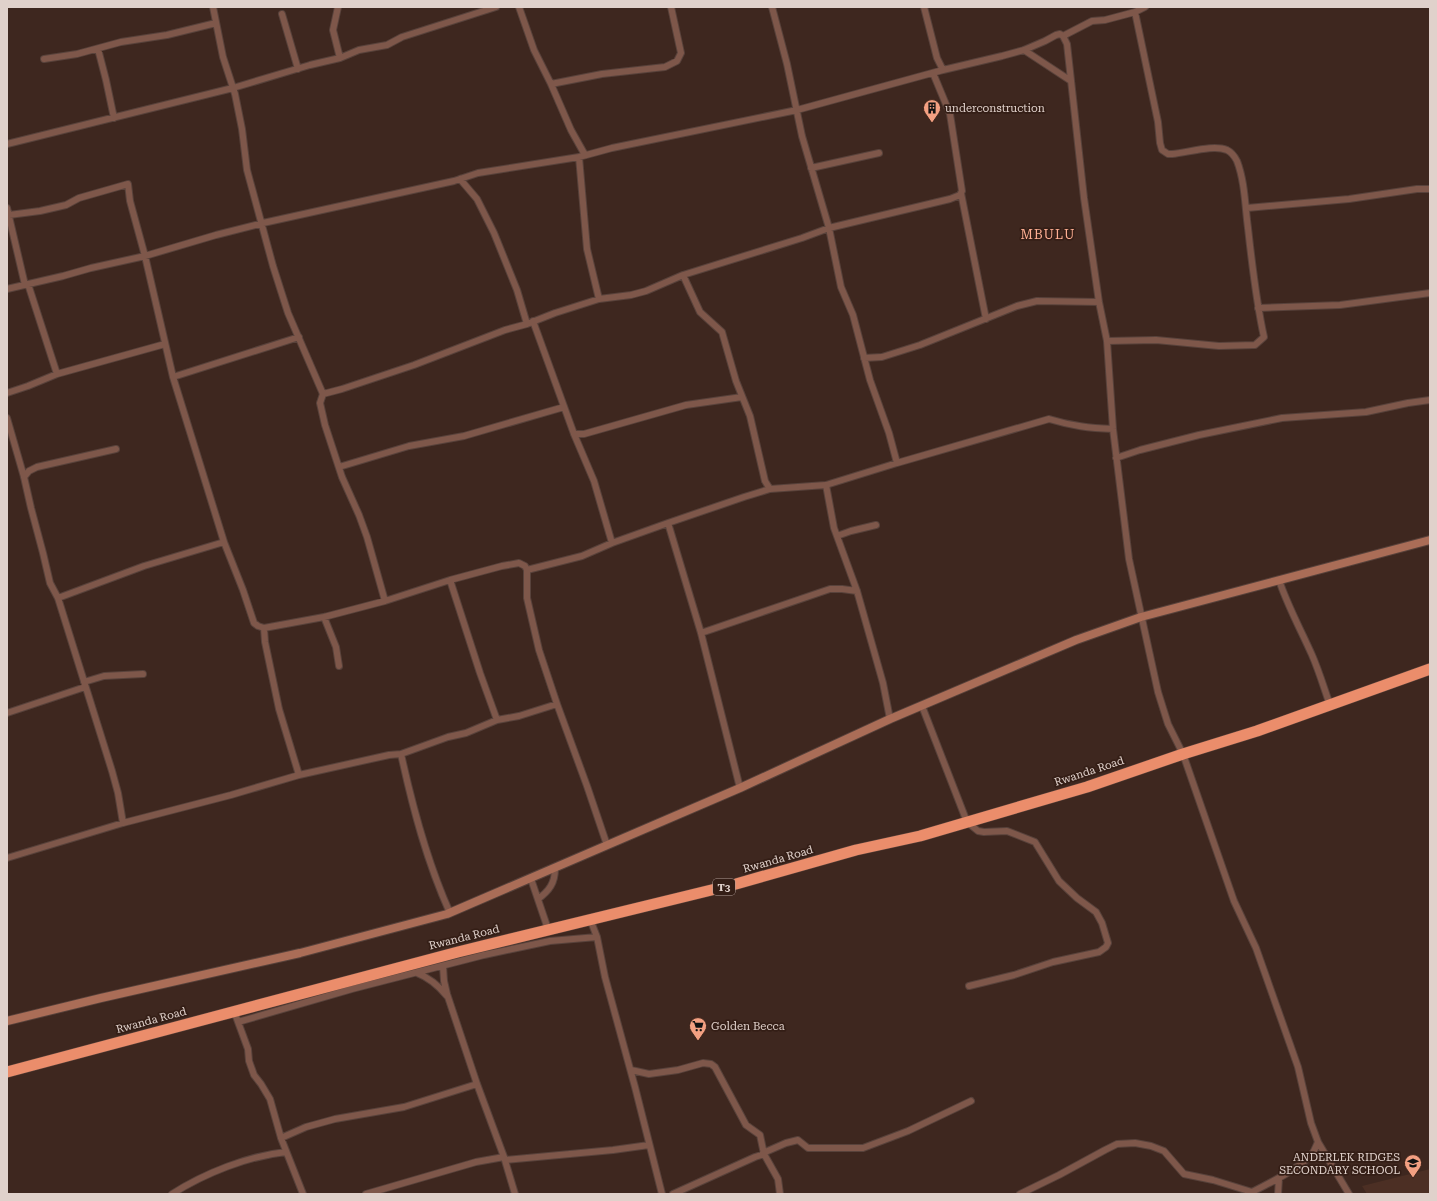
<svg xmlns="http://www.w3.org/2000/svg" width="1437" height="1201" viewBox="0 0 1437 1201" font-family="'Roboto Serif',serif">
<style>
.built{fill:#4c2f24}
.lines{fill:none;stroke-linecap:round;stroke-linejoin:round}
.street-casing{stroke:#58423b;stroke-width:8}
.secondary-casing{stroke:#58423b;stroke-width:10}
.highway-casing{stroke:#58423b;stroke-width:12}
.street{stroke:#7e574a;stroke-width:6}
.secondary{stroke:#aa6d57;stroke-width:8}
.highway{stroke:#eb8d6b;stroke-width:11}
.labels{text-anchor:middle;stroke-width:3.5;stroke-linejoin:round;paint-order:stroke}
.shield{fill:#341e16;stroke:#ac9b95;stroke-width:1}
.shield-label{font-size:10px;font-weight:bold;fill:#e0d1cb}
.poi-label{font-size:11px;fill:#e0d1cb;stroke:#341e16;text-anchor:start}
.street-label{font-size:11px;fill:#e0d1cb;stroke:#341e16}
.quarter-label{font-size:13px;letter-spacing:1px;fill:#feaf93;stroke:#341e16}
</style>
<rect width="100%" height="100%" fill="#3e271f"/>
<path class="built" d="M 1430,1169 L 1430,1194 L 1367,1194 L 1362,1186 Z"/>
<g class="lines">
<g class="street-casing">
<path id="street" d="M 213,7 L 223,57 L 235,94 L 242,129 L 247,170 L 273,266 L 288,313 L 323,394 L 342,389 L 414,365 L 505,330 L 527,324 L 555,313 L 599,299 L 631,295 L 646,291 L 683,275 L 802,238 L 829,228 L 950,199 L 960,195 L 962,191 L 950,114 L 933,73
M 338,7 L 333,30 L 340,58
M 519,7 L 534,50 L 551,84 L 571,130 L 585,155
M 772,7 L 787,64 L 802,136 L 829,228 L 841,287 L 853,315 L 870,380 L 889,433 L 897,463 L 826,485 L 834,528 L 857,591 L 883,683 L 890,719
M 924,7 L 937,58 L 943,70
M 282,14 L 298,69
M 1063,36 L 1092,21 L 1105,20 L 1135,12 L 1145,7
M 98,49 L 106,80 L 114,118
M 1024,50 L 1071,81
M 44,59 L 77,54 L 121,42 L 167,35 L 216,23
M 551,84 L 602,74 L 665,67 L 677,61 L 681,53 L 671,7
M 7,144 L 233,88 L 310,65 L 340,58 L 359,50 L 387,45 L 402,37 L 496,7
M 579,157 L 587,249 L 599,299
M 811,168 L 879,153
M 460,179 L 477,199 L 494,233 L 517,290 L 527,324
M 961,193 L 986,319
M 7,208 L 25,285
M 1247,208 L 1349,199 L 1417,189 L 1430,189
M 9,215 L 40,211 L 66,205 L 79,198 L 128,184 L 130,201 L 145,256 L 173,377 L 224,542 L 144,566 L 58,598
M 683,275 L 700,312 L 722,332 L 736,381 L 750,416 L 765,481 L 770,489 L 826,485
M 28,284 L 57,374
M 7,289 L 63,276 L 91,268 L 145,256 L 216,235 L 263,223 L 454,181 L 478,173 L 579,157 L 612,148 L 797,110 L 943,70 L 1002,56 L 1024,50 L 1045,41 L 1056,35 L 1060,34 L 1063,36 L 1067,44 L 1084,198 L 1099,302 L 1107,341 L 1113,429 L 1129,559 L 1158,692 L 1168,724 L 1183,754 L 1234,901 L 1256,948 L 1298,1067 L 1311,1123 L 1318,1142 C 1316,1146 1315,1150 1312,1154 C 1301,1168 1266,1185 1248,1194
M 1258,308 L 1340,305 L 1430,293
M 533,321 L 574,434 L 594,481 L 612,543
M 1107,341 L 1156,340 L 1219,346 L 1255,345 L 1264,337 C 1256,301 1252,264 1248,228 C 1245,206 1245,182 1237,161 C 1235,157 1231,152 1227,150 C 1213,144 1187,153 1172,154 L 1168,154 L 1162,150 L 1160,143 L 1158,122 L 1135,12
M 864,358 L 882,357 L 920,345 L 1017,306 L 1037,301 L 1099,302
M 173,377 L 299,337
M 7,393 L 28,386 L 57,374 L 165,344
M 323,394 L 320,403 L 325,425 L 342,477 L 359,515 L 367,537 L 385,601
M 7,418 L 24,477 L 31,508 L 43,553 L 50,583 L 58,598 L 112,771 L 118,793 L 123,823
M 574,434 L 584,434 L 686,405 L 742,397
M 1116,458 L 1140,450 L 1199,435 L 1282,418 L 1366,412 L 1408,403 L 1430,400
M 897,463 L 1049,419 C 1072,426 1089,428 1113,429
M 339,467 L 409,446 L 464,436 L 564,407
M 24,477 L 29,471 L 37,467 L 116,449
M 668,523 L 744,497 L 770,489
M 837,536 L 851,531 L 876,525
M 224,542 L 243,590 L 254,623 L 258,626 L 264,628 L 324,617 L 385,601 L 450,580 L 502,566 L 519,563 L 525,566 L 527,570 L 527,598 L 539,650 L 557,704 L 587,786 L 607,845
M 527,570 L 582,556 L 612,543 L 668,523 L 701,633 L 740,788
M 450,580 L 480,673 L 497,720
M 1279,580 C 1288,607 1301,630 1312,655 C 1319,671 1324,688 1330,705
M 324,617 L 336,647 L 339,666
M 264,628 L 265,642 L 279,709 L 299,775 L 389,755 L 401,754
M 701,633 L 830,589 L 842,589 L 857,591
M 84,682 L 104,676 L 143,674
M 922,706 L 967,822 L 978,831 L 984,832 L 1007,831 L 1035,842 L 1059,881 L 1077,898 L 1096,912 L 1102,923 L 1108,943 L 1106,947 L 1099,952 L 1053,962 L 1014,975 L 969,986
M 7,713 L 85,687
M 7,858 L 123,823 L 231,795 L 299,775
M 531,879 L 548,929
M 538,899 C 549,891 555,883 555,869
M 450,913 C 427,862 413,809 401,754 L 448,737 L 466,733 L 497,720 L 519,716 L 557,704
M 590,919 L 597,937 L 605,977 L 635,1087 L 662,1194
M 443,966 L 444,981 L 447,994 L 477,1084 L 504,1157 L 515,1194
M 417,973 C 430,978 438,985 447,996
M 234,1011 L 248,1049 L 249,1061 L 254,1075 L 261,1084 L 270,1099 L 281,1138 L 303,1194
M 238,1022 L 352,989 L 484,955 L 550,941 L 597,937
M 631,1070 L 649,1074 L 678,1070 L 703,1063 L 711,1064 L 715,1067 L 746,1125 L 760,1135 L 764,1154 L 778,1179 L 780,1194
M 281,1138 L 306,1127 L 335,1119 L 404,1107 L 477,1084
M 1318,1142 L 1349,1194
M 763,1153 L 786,1143 L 798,1140 L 808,1148 L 863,1148 L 908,1131 L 971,1101
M 505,1160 L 613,1150 L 649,1145
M 172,1194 C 205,1173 248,1156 286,1152
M 366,1194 L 476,1162 L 504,1157
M 673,1194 L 755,1157 L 764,1154
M 1020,1194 L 1059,1175 L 1105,1150 L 1117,1144 L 1135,1143 L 1151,1146 L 1164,1151 L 1184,1174 L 1213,1180 L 1252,1192
M 1278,1194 L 1279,1178"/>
</g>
<g class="secondary-casing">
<path id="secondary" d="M 7,1021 L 101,998 L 300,953 L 447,914 L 740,788 L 890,719 L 1076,640 L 1141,617 L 1430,540"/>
</g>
<g class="highway-casing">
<path id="highway" d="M 7,1072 L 458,952 L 736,884 L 856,850 L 920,836 L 1087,787 L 1183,754 L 1257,731 L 1430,669"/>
</g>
<use href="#street" class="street"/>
<use href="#secondary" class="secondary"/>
<use href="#highway" class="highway"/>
</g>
<defs>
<g id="building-pin" transform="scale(0.9)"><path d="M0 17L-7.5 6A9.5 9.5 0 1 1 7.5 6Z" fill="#f3a082" stroke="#341e16"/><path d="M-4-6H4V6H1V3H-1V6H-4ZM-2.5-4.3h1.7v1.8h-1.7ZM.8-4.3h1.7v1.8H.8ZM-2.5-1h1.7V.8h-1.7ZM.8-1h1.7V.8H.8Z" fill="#111"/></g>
<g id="supermarket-pin" transform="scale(0.9)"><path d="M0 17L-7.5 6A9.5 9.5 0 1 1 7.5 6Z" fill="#f3a082" stroke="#341e16"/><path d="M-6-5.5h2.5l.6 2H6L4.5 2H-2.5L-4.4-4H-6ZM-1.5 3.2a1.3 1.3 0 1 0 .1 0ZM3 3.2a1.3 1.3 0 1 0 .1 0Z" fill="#111"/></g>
<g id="school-pin" transform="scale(0.9)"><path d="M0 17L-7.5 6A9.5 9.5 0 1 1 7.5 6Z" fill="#f3a082" stroke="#341e16"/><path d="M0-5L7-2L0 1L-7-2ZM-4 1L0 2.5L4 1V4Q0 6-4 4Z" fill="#111"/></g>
</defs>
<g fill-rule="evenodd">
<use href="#building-pin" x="932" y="108"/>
<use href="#supermarket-pin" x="698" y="1026"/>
<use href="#school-pin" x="1413" y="1163"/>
</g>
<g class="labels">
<rect class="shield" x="713" y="879" width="22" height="16" rx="3"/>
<g class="shield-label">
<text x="724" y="891">T3</text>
</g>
<g class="poi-label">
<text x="945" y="112">underconstruction</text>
<text x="711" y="1030">Golden Becca</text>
<text x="1400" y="1161" text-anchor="end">ANDERLEK RIDGES<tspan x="1400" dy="13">SECONDARY SCHOOL</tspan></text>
</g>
<g class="street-label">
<text transform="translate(1089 771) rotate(-18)" y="4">Rwanda Road</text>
<text transform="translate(778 859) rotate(-16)" y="4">Rwanda Road</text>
<text transform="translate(464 937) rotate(-14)" y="4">Rwanda Road</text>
<text transform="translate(151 1020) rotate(-15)" y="4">Rwanda Road</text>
</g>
<g class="quarter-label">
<text x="1048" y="239">MBULU</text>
</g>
</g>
<rect width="1437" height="1201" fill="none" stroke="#e0d1cb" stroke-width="16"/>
</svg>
